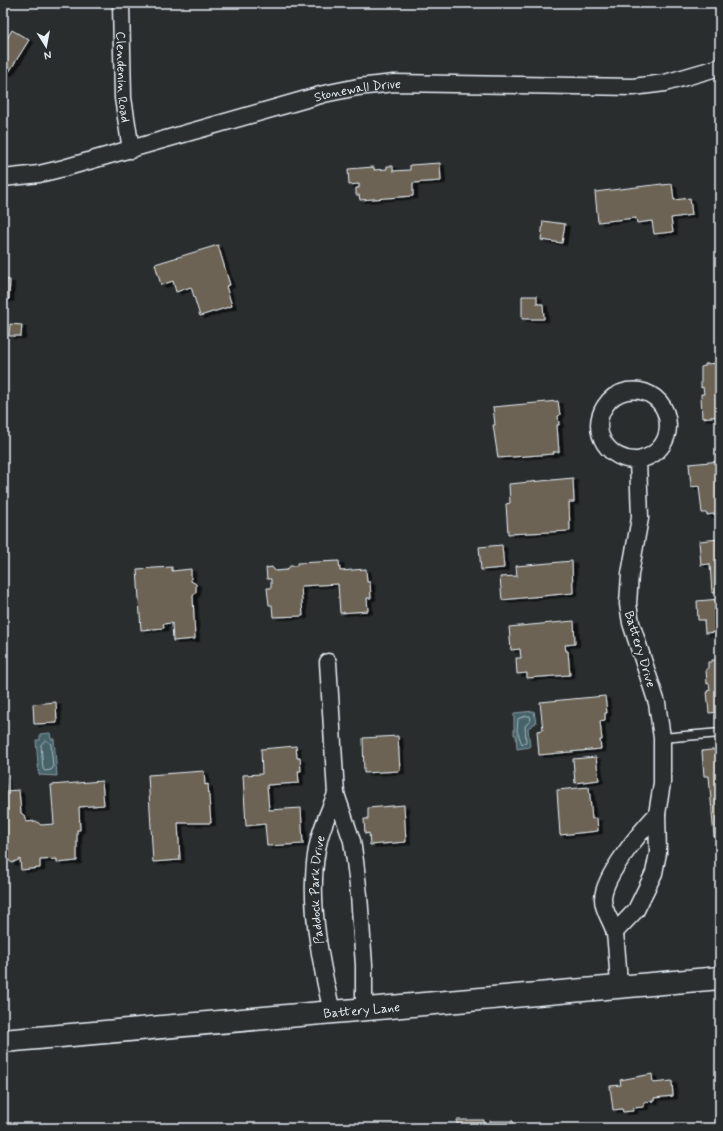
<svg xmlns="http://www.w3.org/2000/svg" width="723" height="1131" viewBox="0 0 723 1131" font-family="Mynerve,sans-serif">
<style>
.water{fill:#46636a;stroke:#879ca3}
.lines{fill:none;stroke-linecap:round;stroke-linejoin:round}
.shore{stroke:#a7b8bf;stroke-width:1}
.building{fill:#6c6354;stroke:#e8f1f8;filter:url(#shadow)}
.lane-casing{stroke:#e8f1f8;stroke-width:11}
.street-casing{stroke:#e8f1f8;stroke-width:19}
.secondary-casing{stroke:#e8f1f8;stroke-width:25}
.lane{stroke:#2a2d2e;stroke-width:8}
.street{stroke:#2a2d2e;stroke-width:16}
.secondary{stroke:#2a2d2e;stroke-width:22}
.labels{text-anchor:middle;stroke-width:3.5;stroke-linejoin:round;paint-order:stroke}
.street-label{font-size:13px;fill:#e8f1f8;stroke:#2a2d2e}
</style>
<defs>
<filter id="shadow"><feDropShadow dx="4.5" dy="2.5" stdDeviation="0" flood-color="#0009"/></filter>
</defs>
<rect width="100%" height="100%" fill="#2a2d2e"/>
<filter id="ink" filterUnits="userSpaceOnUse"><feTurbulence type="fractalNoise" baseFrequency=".025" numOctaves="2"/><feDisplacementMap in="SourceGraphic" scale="8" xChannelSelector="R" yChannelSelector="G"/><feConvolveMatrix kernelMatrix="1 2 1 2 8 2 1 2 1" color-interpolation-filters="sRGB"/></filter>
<g filter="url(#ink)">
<path class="water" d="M 534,711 L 536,723 L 528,728 L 530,747 L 517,749 L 516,735 L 514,735 L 514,713 Z
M 50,733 L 51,739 L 54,739 L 57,776 L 39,775 L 36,740 L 40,740 L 40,734 Z"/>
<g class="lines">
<path class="shore" d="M 527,716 L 530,716 L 531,720 L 525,726 L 526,742 L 522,744 L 517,731 L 518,719 Z
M 46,740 L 51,744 L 53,768 L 51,770 L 45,771 L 43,769 L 41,745 Z"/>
</g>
<path class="building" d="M 12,30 L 29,40 L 9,72 L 3,74 L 3,45 Z
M 440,163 L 441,181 L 413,183 L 413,196 L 360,200 L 359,195 L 356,195 L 356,188 L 359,188 L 359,184 L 349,185 L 348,169 L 374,167 L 374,170 L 387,169 L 387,166 L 393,166 L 393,171 L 410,170 L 410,165 Z
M 662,184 L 662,185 L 672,184 L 674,200 L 690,198 L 692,215 L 671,218 L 673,232 L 654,234 L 652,221 L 637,223 L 636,218 L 598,222 L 595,192 Z
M 543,221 L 565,224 L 562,243 L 541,240 Z
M 218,245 L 230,285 L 226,286 L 232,306 L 200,316 L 191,287 L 176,292 L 173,281 L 161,285 L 155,264 Z
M 3,279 L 10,280 L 9,299 L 3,299 Z
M 522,296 L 537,296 L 537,304 L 543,304 L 544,319 L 522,319 Z
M 10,324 L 22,325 L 21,336 L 9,336 Z
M 720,363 L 720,416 L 702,418 L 701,394 L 704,394 L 703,387 L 701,388 L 701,367 L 705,366 L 705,364 Z
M 558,401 L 560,415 L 558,416 L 559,425 L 557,425 L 559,452 L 553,452 L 554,454 L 498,458 L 493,425 L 495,425 L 493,407 Z
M 720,461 L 720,513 L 707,515 L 707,513 L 702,513 L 699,486 L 691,487 L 689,464 Z
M 573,478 L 574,502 L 569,502 L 570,531 L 508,534 L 506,504 L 510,503 L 509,484 Z
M 720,539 L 720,592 L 712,593 L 710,564 L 701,565 L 699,541 Z
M 502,545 L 504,568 L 481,570 L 479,547 Z
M 339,561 L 340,571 L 366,569 L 367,582 L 370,582 L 371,598 L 367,598 L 368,611 L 340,613 L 338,584 L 301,586 L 303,616 L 273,617 L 272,605 L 269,605 L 267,588 L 271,588 L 271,579 L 267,579 L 266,568 L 272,567 L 275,571 L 287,570 L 290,566 L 297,566 L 297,563 Z
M 572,561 L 573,593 L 502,600 L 500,577 L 517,576 L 516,566 Z
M 172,567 L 172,571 L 191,569 L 191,581 L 196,584 L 196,592 L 193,596 L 195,639 L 173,641 L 172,623 L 163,624 L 164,628 L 141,630 L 137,569 Z
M 720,599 L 720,632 L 705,633 L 704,620 L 698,620 L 697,601 Z
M 574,621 L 575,644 L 565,645 L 566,651 L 568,651 L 570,675 L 527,678 L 527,673 L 517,674 L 516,658 L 521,658 L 520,649 L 511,650 L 509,627 Z
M 712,660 L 720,660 L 720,712 L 709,713 L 707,691 L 710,690 L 709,683 L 707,684 L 706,669 L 708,669 L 708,662 L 712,662 Z
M 605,696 L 607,713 L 605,713 L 605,720 L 600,721 L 602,740 L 600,740 L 601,749 L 539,755 L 537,731 L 543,730 L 540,702 Z
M 56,702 L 57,723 L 34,724 L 33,704 Z
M 398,736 L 400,771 L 364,773 L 363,738 Z
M 296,746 L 297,758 L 300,758 L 301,771 L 298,771 L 299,783 L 267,785 L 269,810 L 301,808 L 303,844 L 267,846 L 265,824 L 246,826 L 243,775 L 262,774 L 261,749 Z
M 720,749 L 720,836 L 714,837 L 709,776 L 704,776 L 702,751 Z
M 596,757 L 599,780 L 575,783 L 573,759 Z
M 204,771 L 205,785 L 208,784 L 211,823 L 178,823 L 180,860 L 153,862 L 148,775 Z
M 3,777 L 5,777 L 6,791 L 19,790 L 21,813 L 26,817 L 26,822 L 36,821 L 41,825 L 54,824 L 51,785 L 102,781 L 104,805 L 79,807 L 80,830 L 77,830 L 77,861 L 57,863 L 57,859 L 40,860 L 40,868 L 21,870 L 20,859 L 12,863 L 6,858 L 3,852 Z
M 589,787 L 592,819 L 597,818 L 598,831 L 560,835 L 557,790 Z
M 404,805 L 406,842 L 370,845 L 369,833 L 365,834 L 364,819 L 368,819 L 368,808 Z
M 652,1074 L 653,1083 L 672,1081 L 673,1096 L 654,1098 L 654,1101 L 644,1102 L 644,1107 L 633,1108 L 633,1111 L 623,1112 L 622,1109 L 613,1110 L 610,1086 L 621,1085 L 620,1080 Z
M 457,1120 L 484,1120 L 484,1125 L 490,1125 L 490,1121 L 513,1121 L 514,1128 L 457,1128 Z
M 402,1125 L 402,1128 L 373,1128 L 373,1126 Z"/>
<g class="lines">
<g class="lane-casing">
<path id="lane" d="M 662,738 L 720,733"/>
</g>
<g class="street-casing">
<g id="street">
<path id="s1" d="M 121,3 L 123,98 L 131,150"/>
<path id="s2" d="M 3,178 L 39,174 L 64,168 L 324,94 L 358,87 L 394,83 L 633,87 L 665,83 L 720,67"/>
<path d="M 328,662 L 336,794"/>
<path d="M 615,932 L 636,910 L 654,873 L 658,853 L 657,814 L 662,783 L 662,738 L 657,703 L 631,623 L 628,604 L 630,574 L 640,518 L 638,460 C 685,451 673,384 627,391 C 618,393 610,398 605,406 C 588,432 610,462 638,460"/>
<path d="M 619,986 C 618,969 617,951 615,934 C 613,922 603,912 603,899 C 603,876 642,830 657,814"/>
<path id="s3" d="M 332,1012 C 320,960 306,892 319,840 C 323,824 330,809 336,794 L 352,841 L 355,861 L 359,895 L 364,965 L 364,1009"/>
</g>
</g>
<g class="secondary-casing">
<g id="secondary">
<path id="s4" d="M 3,1041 L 720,978"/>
</g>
</g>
<use href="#lane" class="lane"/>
<use href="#street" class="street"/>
<use href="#secondary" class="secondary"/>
</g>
</g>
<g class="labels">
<g class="street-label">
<text dy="5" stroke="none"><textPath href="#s1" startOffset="74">Clendenin Road</textPath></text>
<text dy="5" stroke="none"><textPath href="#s2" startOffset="366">Stonewall Drive</textPath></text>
<text transform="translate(641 649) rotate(73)" y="5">Battery Drive</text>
<text dy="5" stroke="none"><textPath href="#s3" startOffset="124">Paddock Park Drive</textPath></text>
<text dy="5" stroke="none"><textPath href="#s4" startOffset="360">Battery Lane</textPath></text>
</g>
</g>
<rect width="723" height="1131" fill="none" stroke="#2a2d2e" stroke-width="16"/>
<rect x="8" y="8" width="707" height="1115" fill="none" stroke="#e8f1f8" stroke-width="1.5" filter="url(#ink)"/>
<g transform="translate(46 46) rotate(169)" stroke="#2a2d2e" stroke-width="3" paint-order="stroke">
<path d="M0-3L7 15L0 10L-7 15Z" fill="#e8f1f8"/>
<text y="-6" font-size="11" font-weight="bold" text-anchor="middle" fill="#e8f1f8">N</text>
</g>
</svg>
